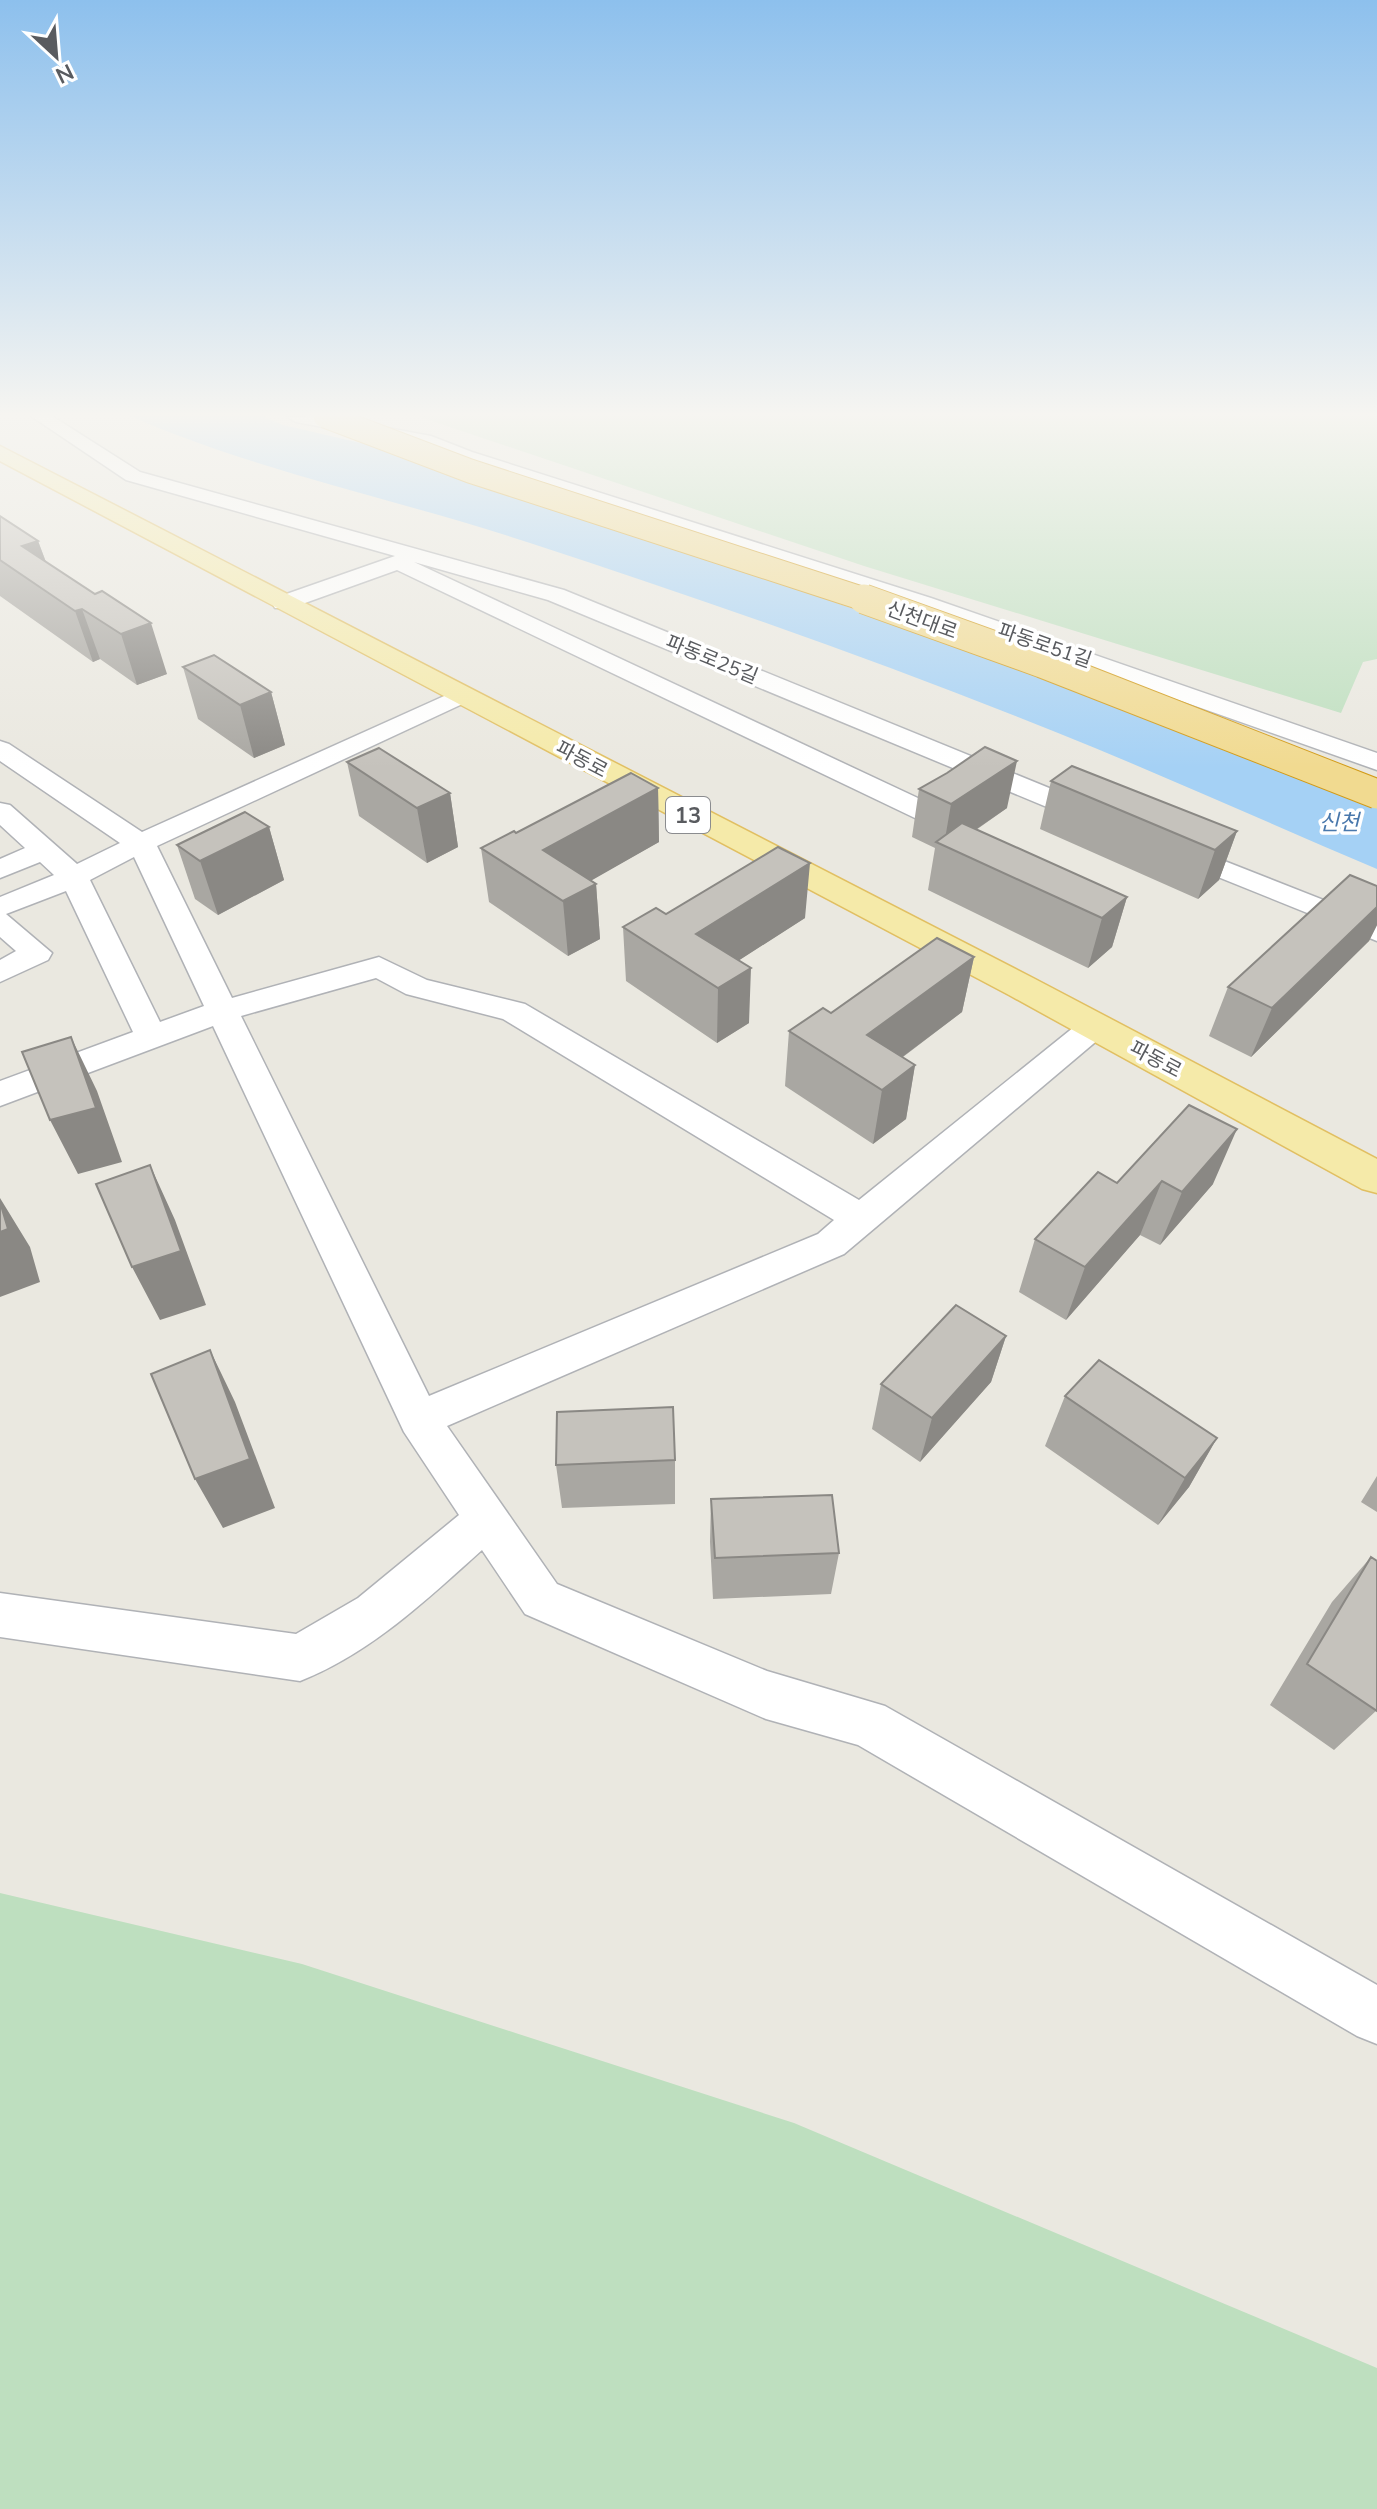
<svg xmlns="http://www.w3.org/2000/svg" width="1377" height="2509" viewBox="0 0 1377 2509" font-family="'Nunito Sans','Noto Sans KR',sans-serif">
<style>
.green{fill:#bedfbf}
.water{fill:#a5d1f5}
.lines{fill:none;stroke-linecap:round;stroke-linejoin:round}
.minor-casing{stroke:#b0b2b6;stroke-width:3}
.major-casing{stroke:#e1bf62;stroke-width:3}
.minor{fill:#fff;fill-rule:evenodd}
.major{fill:#f5eaa9;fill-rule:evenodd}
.highway-bridge-far1-casing{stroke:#d29b18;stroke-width:25;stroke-linecap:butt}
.highway-bridge-casing{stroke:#d29b18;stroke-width:31;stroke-linecap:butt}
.highway-bridge-far1{stroke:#f1da90;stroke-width:23}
.highway-bridge{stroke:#f1da90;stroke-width:29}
.wall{fill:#a9a7a2}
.shaded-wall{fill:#8a8884}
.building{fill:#c5c2bc;stroke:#8a8884;stroke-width:2}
.labels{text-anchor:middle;stroke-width:7;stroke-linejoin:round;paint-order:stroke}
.far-street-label{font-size:20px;fill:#595b5f;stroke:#fff}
.shield{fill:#fff;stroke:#8b8c8f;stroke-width:2}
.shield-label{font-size:22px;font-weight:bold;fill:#595b5f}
.far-water-label{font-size:22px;font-style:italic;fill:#4978ac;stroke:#fff}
</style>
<rect width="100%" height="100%" fill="#eae8e0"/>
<path class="green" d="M 417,416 L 1377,416 L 1377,659 L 1363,662 L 1341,713 L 864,566 Z
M 0,1893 L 302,1964 L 794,2123 L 1377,2368 L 1377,2509 L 0,2509 Z"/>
<path class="water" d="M 130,416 L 262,416 L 283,425 L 490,473 L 834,602 L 1146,712 L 1377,807 L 1377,869 C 1283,829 1189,787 1095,748 C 910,672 720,605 530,543 C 397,499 259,472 130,416 Z"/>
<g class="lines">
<g class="minor-casing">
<path id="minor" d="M 31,416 L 52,416 L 140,472 L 564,590 L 1103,810 L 1107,816 L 1103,822 L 1083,822 L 548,600 L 414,562 L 937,807 L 941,813 L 937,819 L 917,819 L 397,570 L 291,608 L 275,608 L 272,603 L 275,598 L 395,556 L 126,480 Z
M 323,416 L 431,436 L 472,452 L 931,598 L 1377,753 L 1377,770 L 915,607 L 458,460 L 426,446 L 296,422 L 287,417 Z
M 462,688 L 471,690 L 474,695 L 471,700 L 157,846 L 232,998 L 379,957 L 427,980 L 525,1004 L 859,1200 L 1084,1019 L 1095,1015 L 1106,1019 L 1111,1026 L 1106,1033 L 844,1254 L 447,1426 L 557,1584 L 767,1671 L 885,1706 L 1377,1985 L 1377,2044 L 1357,2036 L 858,1745 L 766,1719 L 525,1614 L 482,1550 C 426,1600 371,1653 300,1681 L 0,1637 L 0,1593 L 296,1634 L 358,1598 L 459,1515 L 404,1432 L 213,1026 L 0,1106 L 0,1081 L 133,1032 L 66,891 L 6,914 L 52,953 L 48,960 L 0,982 L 0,960 L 16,951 L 0,937 L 0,897 L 54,875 L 40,862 L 0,878 L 0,859 L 25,848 L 0,825 L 0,803 L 10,805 L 77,864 L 120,843 L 0,761 L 0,741 L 9,744 L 142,832 ZM 134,857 L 204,1006 L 160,1022 L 90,880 ZM 376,978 L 406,994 L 503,1019 L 834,1220 L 818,1234 L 429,1396 L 241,1016 Z
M 1176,842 L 1377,921 L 1377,941 L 1166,856 L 1162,850 L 1166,844 Z"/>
</g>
<g class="major-casing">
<path id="major" d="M 0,446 L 1035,979 L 1377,1159 L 1377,1193 L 1362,1189 L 1009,995 L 0,461 Z"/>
</g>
<use href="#minor" class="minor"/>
<use href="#major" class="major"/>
<g class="highway-bridge-far1-casing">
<path id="highway-bridge-far1" d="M 325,416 L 470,471 L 870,601"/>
</g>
<g class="highway-bridge-casing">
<path id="highway-bridge" d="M 864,599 L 1042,663 L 1377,794"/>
</g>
<use href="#highway-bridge-far1" class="highway-bridge-far1"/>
<use href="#highway-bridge" class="highway-bridge"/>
</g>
<path class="wall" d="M 0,516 L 38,541 L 46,562 L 167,674 L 137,685 L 100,659 L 93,662 L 0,596 Z
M 183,667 L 271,692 L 285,745 L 254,758 L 198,719 Z
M 347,762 L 450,793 L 458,847 L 427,863 L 359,816 Z
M 1051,781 L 1237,831 L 1219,880 L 1198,899 L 1040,829 Z
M 658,788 L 659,842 L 591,880 L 596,884 L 600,939 L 568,956 L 489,902 L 481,848 L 516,833 Z
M 919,789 L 1007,808 L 976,830 L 1127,897 L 1112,947 L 1088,968 L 928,890 L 935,848 L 912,837 Z
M 269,827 L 284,880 L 218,915 L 195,899 L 177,845 Z
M 1377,886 L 1377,925 L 1369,941 L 1251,1057 L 1209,1036 L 1228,987 Z
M 666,914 L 805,918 L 739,960 L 749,1023 L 717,1043 L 626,981 L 623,927 Z
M 974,957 L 962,1012 L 903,1057 L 915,1065 L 906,1119 L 873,1144 L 785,1086 L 789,1031 L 831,1013 Z
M 1189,1105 L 1213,1184 L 1160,1245 L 1140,1235 L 1066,1320 L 1019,1292 L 1035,1239 L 1117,1183 Z
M 1006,1336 L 991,1382 L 920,1462 L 872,1429 L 881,1384 Z
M 1065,1396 L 1217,1438 L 1189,1487 L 1158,1525 L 1045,1446 Z
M 675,1460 L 675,1504 L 562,1508 L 556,1465 Z
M 1377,1476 L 1377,1512 L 1361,1502 Z
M 711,1499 L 839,1553 L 831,1594 L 713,1599 L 710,1542 Z
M 1371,1557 L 1377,1710 L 1334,1750 L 1270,1705 L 1332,1602 Z"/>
<path class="shaded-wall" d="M 38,541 L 56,589 L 22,546 Z
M 82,609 L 100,659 L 93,662 L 75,611 Z
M 151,623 L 167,674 L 137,685 L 121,634 Z
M 271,692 L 285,745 L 254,758 L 240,705 Z
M 1017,761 L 1007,808 L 949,848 L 944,845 L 951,804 Z
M 658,788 L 659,842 L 559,899 L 543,850 Z
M 450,793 L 458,847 L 427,863 L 417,808 Z
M 269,827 L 284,880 L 218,915 L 200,861 Z
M 1237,831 L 1219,880 L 1198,899 L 1215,850 Z
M 810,863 L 805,918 L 707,981 L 696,934 Z
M 596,884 L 600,939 L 568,956 L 563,901 Z
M 1127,897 L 1112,947 L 1088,968 L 1102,918 Z
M 1377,907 L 1377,925 L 1369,941 L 1251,1057 L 1272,1008 Z
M 974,957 L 962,1012 L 869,1082 L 867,1035 Z
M 751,968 L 749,1023 L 717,1043 L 718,988 Z
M 71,1037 L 97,1091 L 122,1162 L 78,1174 L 50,1120 Z
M 915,1065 L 906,1119 L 873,1144 L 882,1090 Z
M 1237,1129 L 1213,1184 L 1160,1245 L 1182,1192 Z
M 150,1165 L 175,1220 L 206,1305 L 160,1320 L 132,1267 Z
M 1162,1181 L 1140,1235 L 1066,1320 L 1085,1267 Z
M 0,1198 L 30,1247 L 40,1282 L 0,1297 Z
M 1006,1336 L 991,1382 L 920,1462 L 932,1418 Z
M 210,1350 L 235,1402 L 275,1508 L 223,1528 L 195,1479 Z
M 1217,1438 L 1189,1487 L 1158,1525 L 1185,1478 Z"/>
<path class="building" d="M 0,516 L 38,541 L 22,546 L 95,594 L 102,591 L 151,623 L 121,634 L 82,609 L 75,611 L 0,560 Z
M 214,655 L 271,692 L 240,705 L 183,667 Z
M 985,747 L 1017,761 L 951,804 L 919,789 L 947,773 Z
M 379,748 L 450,793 L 417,808 L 347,762 Z
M 1072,766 L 1237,831 L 1215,850 L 1051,781 Z
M 631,773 L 658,788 L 543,850 L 596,884 L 563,901 L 481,848 L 514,831 L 516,833 Z
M 245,812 L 269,827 L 200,861 L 177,845 Z
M 962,823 L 1127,897 L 1102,918 L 936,842 Z
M 778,847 L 810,863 L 696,934 L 751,968 L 718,988 L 623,927 L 656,908 L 666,914 Z
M 1350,875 L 1377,886 L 1377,907 L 1272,1008 L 1228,987 Z
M 937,938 L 974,957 L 867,1035 L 915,1065 L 882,1090 L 789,1031 L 823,1008 L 831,1013 Z
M 71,1037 L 96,1108 L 50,1120 L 22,1052 Z
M 1189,1105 L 1237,1129 L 1182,1192 L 1162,1181 L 1085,1267 L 1035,1239 L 1098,1172 L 1117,1183 Z
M 150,1165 L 181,1251 L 132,1267 L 96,1184 Z
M 0,1202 L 8,1229 L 0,1232 Z
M 956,1305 L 1006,1336 L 932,1418 L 881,1384 Z
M 210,1350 L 250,1459 L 195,1479 L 151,1374 Z
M 1099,1360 L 1217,1438 L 1185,1478 L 1065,1396 Z
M 673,1407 L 675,1460 L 556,1465 L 557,1412 Z
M 832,1495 L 839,1553 L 715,1558 L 711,1499 Z
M 1371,1557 L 1377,1561 L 1377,1711 L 1307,1664 Z"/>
<linearGradient id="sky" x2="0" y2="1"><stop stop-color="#8dc0ed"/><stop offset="0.54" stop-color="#f6f5f1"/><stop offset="1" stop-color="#f6f5f1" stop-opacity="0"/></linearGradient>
<rect width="1377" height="768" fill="url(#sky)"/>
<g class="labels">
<g class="far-street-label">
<text transform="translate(922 620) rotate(20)" y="7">신천대로</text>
<text transform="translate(1045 645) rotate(19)" y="7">파동로51길</text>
<text transform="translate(712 659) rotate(22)" y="7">파동로25길</text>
<text transform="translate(582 759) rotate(28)" y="7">파동로</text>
<text transform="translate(1156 1059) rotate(28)" y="7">파동로</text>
</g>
<rect class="shield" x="666" y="797" width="44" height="36" rx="6"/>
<g class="shield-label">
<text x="688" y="823">13</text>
</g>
<g class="far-water-label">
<text x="1339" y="830">신천</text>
</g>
</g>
<g transform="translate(56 56) rotate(154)" stroke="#ffffff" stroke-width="6" paint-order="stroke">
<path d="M0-6L14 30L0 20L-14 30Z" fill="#595b5f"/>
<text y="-12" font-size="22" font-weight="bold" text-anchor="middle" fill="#595b5f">N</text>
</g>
</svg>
